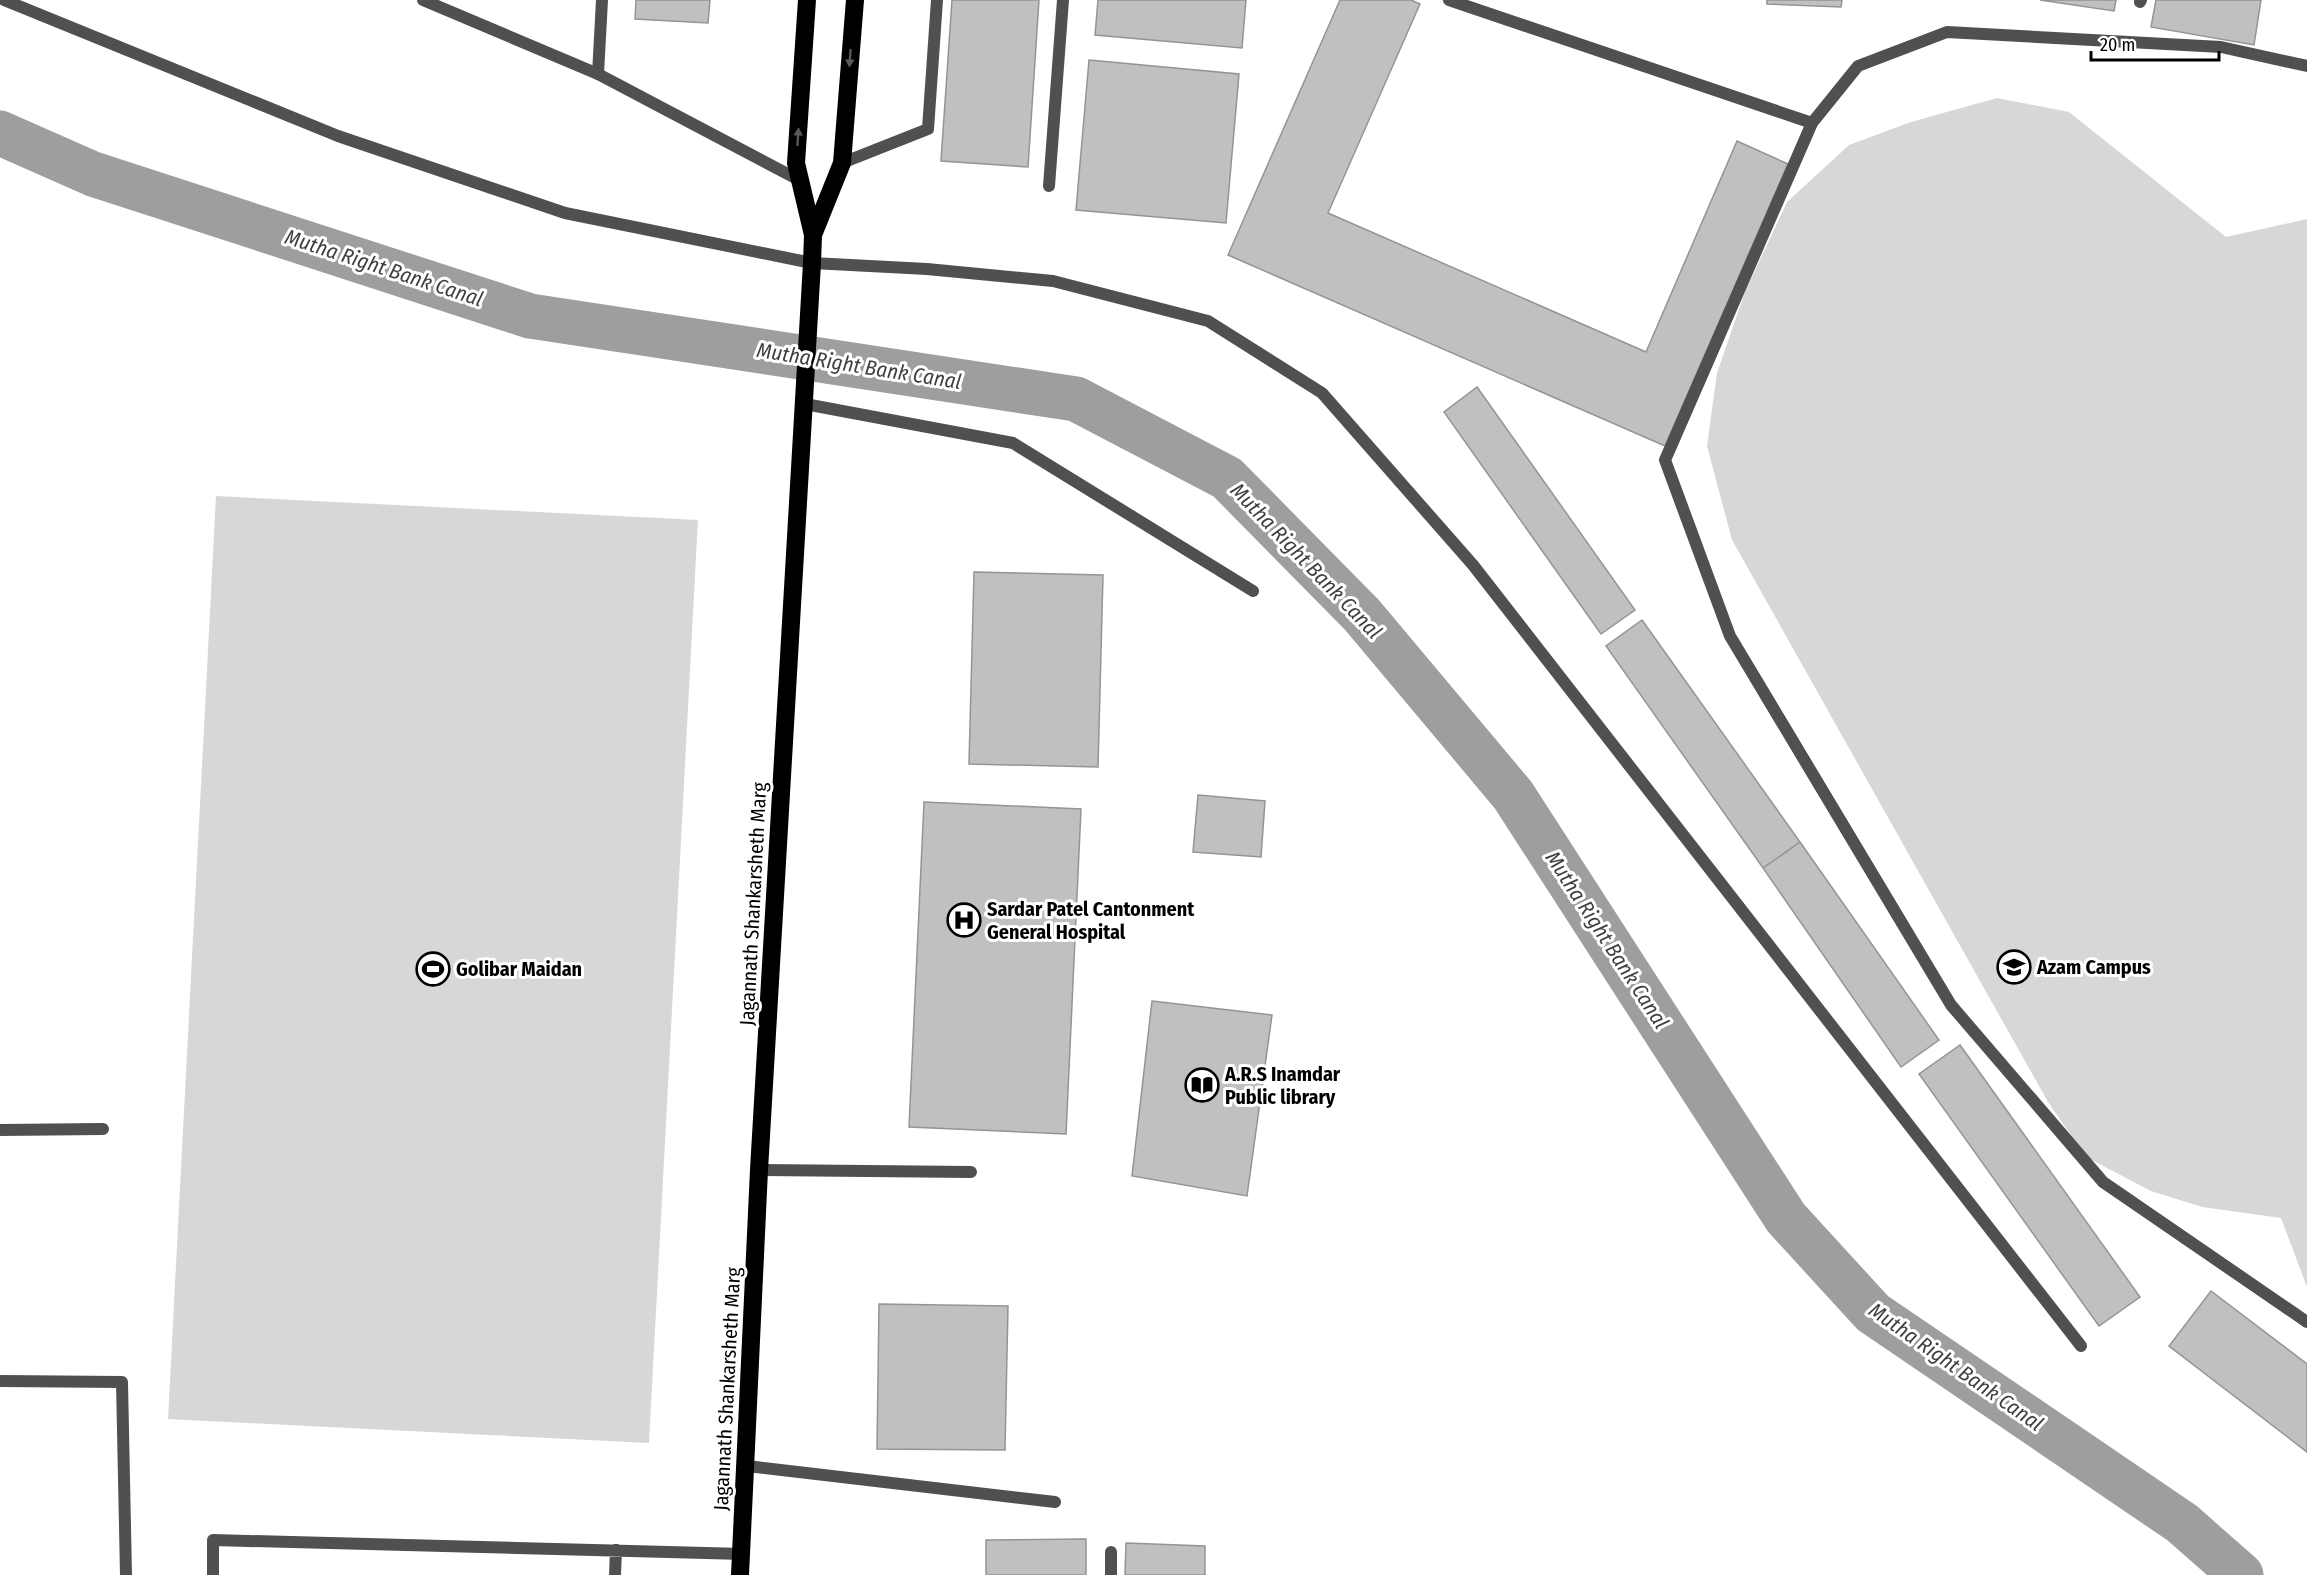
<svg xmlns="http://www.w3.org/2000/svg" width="2307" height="1575" viewBox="0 0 2307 1575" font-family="'Fira Sans Condensed',sans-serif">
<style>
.green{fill:#d7d7d7}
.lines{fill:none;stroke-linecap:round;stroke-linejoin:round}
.canal{stroke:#9e9e9e;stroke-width:45}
.building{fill:#c0c0c0;stroke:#949494;stroke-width:1.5}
.lane{stroke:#505050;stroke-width:12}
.street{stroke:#505050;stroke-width:12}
.highway{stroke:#000;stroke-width:18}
.oneway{fill:#595959}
.labels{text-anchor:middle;stroke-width:6;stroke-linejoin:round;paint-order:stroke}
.street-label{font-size:20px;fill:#000;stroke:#fff}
.poi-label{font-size:20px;font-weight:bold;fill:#000;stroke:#fff;text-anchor:start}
.water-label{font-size:21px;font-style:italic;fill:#3f3f3f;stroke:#fff}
</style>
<rect width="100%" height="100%" fill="#fff"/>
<path class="green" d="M 1997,98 L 2069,112 L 2226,237 L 2307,219 L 2307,1287 L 2281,1218 L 2202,1207 L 2151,1191 L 2086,1157 L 2048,1102 L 1732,540 L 1707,446 L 1717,373 L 1745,292 L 1787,202 L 1849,145 L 1911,122 Z
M 216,496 L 698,520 L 649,1443 L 168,1419 Z"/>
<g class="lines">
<path class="canal" d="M 0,133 L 93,174 L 530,316 L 1076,399 L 1227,478 L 1362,615 L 1513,795 L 1786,1218 L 1873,1313 L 2182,1523 L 2241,1575"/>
</g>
<path class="building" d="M 636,0 L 710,0 L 708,23 L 635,19 Z
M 952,0 L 1039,0 L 1028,167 L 941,161 Z
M 1098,0 L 1246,0 L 1242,48 L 1095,35 Z
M 1340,0 L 1411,0 L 1420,4 L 1328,213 L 1646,352 L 1737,141 L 1788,164 L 1665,446 L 1228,255 Z
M 1767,0 L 1842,0 L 1841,7 L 1767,4 Z
M 2040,0 L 2116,0 L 2114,11 Z
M 2156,0 L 2261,0 L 2254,45 L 2151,27 Z
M 1089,60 L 1239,74 L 1226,223 L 1076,210 Z
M 1477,387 L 1635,610 L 1601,634 L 1444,412 Z
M 974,572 L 1103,575 L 1098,767 L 969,764 Z
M 1642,620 L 1800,842 L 1763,868 L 1606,646 Z
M 1198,795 L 1265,801 L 1261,857 L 1193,852 Z
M 924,802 L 1081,809 L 1066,1134 L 909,1127 Z
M 1800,842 L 1939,1040 L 1901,1067 L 1763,868 Z
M 1152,1001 L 1272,1015 L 1247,1196 L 1132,1176 Z
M 1960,1045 L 2140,1297 L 2099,1326 L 1919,1074 Z
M 2211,1291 L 2307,1364 L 2307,1452 L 2169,1346 Z
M 879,1304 L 1008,1306 L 1005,1450 L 877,1449 Z
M 1086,1539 L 1086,1575 L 986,1575 L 986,1540 Z
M 1126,1543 L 1205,1546 L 1205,1575 L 1125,1575 Z"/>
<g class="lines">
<path class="lane" d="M 1449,0 L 1812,123
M 2140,2 L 2141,0
M 2307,66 L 2221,47 L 1947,32 L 1858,66 L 1812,123 L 1665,460 L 1730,636 L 1951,1005 L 2103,1182 L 2307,1322
M 598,74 L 602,0
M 842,163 L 928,129 L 937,0
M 812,263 L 927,269 L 1053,281 L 1208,321 L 1322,393 L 1473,565 L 2081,1346
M 805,404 L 1013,443 L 1253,591
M 0,1130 L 103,1129
M 759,1170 L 971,1172
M 0,1381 L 122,1382 L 126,1575
M 213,1575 L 213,1540 L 743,1554
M 615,1575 L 616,1550
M 1111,1575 L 1111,1552"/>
<path class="street" d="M 4,0 L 338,136 L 565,213 L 812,263
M 423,0 L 598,74 L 801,181
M 1049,186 L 1063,0
M 747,1466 L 1055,1502"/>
<path class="highway" d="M 813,235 L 842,163 L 855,0
M 740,1575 L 759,1170 L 812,263 L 813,235 L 796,163 L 807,0"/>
</g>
<defs><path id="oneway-solid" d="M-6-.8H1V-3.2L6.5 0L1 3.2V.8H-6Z" transform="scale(1.5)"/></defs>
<g class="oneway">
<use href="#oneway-solid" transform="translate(850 58) rotate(94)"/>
<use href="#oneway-solid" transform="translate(798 137) rotate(-86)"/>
</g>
<defs>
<g id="hospital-ring" transform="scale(1.725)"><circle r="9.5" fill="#fff" stroke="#000" stroke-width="1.5"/><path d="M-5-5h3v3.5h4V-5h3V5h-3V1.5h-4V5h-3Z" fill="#000"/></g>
<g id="university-ring" transform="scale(1.725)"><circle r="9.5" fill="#fff" stroke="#000" stroke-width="1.5"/><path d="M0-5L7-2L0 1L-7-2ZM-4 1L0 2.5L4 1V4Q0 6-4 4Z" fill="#000"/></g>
<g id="stadium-ring" transform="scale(1.725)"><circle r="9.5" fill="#fff" stroke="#000" stroke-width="1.5"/><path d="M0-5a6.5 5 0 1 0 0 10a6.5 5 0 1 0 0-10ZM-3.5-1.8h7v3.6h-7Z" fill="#000"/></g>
<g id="library-ring" transform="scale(1.725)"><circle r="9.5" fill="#fff" stroke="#000" stroke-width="1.5"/><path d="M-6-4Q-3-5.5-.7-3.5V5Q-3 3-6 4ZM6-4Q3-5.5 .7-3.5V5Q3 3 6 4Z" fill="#000"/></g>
</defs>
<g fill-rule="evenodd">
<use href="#hospital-ring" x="964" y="920"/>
<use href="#university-ring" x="2014" y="967"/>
<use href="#stadium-ring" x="433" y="969"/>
<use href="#library-ring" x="1202" y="1085"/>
</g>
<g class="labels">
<g class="street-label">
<text transform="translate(753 904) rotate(-87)" y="7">Jagannath Shankarsheth Marg</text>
<text transform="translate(727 1389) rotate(-87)" y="7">Jagannath Shankarsheth Marg</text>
</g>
<g class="poi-label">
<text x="987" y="916">Sardar Patel Cantonment<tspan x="987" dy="23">General Hospital</tspan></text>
<text x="2037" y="974">Azam Campus</text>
<text x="456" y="976">Golibar Maidan</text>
<text x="1225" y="1081">A.R.S Inamdar<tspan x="1225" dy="23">Public library</tspan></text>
</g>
<g class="water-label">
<text transform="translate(384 268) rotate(18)" y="7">Mutha Right Bank Canal</text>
<text transform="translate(859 366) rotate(9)" y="7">Mutha Right Bank Canal</text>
<text transform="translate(1306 561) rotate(46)" y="7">Mutha Right Bank Canal</text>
<text transform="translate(1607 940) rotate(57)" y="7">Mutha Right Bank Canal</text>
<text transform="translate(1956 1367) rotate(35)" y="7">Mutha Right Bank Canal</text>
</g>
</g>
<path d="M2091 51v9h128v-9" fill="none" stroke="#000000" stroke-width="3"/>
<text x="2100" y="51" font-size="18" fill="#000000" stroke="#ffffff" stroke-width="4.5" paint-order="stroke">20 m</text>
</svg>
